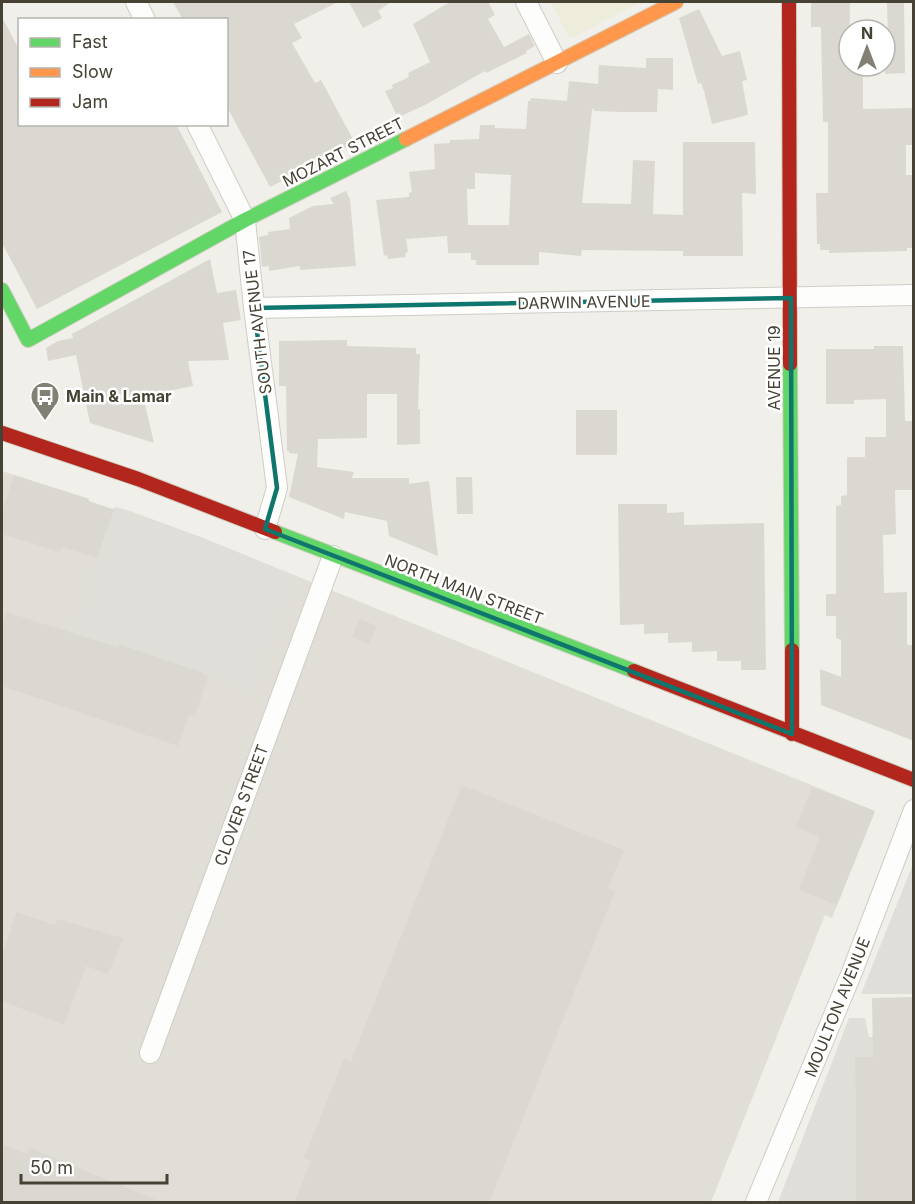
<svg xmlns="http://www.w3.org/2000/svg" width="915" height="1204" viewBox="0 0 915 1204" font-family="Inter,sans-serif">
<style>
.industrial{fill:#e0ded7}
.education{fill:#eeecdb}
.parking{fill:#dfded9}
.building{fill:#dad8d1;fill-rule:evenodd}
.lines{fill:none;stroke-linecap:round;stroke-linejoin:round}
.street-casing{stroke:#cecdc6;stroke-width:22}
.fast-casing{stroke:#d0cec0;stroke-width:16}
.slow-casing{stroke:#d0cec0;stroke-width:16}
.jam-casing{stroke:#d0cec0;stroke-width:16}
.street{stroke:#fdfdfc;stroke-width:20}
.fast{stroke:#63d668;stroke-width:14}
.slow{stroke:#ff974d;stroke-width:14}
.jam{stroke:#b3261e;stroke-width:14}
.marked{fill:none;stroke:#0f766e;stroke-width:4.5;stroke-linejoin:round}
.labels{text-anchor:middle;stroke-width:5;stroke-linejoin:round;paint-order:stroke}
.street-label{font-size:16px;fill:#464335;stroke:#fff}
.poi-label{font-size:16px;font-weight:bold;fill:#464335;stroke:#fff;text-anchor:start}
</style>
<rect width="100%" height="100%" fill="#f0efe9"/>
<path class="industrial" d="M 2,471 L 89,499 L 89,501 L 113,509 L 115,507 L 130,511 L 203,538 L 875,811 L 832,918 L 825,915 L 711,1202 L 2,1202 Z"/>
<path class="education" d="M 551,2 L 641,2 L 570,39 Z"/>
<path class="parking" d="M 115,507 L 203,538 L 298,577 L 253,694 L 203,674 L 203,673 L 118,644 L 117,647 L 73,632 Z
M 913,864 L 913,994 L 861,994 Z
M 849,1018 L 865,1018 L 869,1037 L 873,1037 L 873,1057 L 855,1057 L 856,1202 L 778,1202 Z"/>
<path class="building" d="M 173,2 L 338,2 L 294,24 L 302,38 L 292,43 L 315,83 L 321,80 L 355,143 L 270,187 L 226,105 L 226,20 L 183,20 Z
M 349,2 L 391,2 L 378,11 L 382,18 L 363,28 Z
M 450,2 L 488,2 L 495,15 L 488,19 L 504,47 L 529,34 L 535,46 L 526,51 L 527,53 L 486,73 L 485,71 L 425,105 L 401,116 L 400,113 L 396,114 L 385,91 L 393,88 L 392,85 L 409,77 L 408,73 L 430,62 L 413,24 Z
M 850,2 L 849,66 L 863,66 L 863,109 L 914,108 L 914,145 L 906,145 L 906,175 L 914,175 L 914,248 L 907,248 L 907,251 L 829,253 L 829,250 L 820,250 L 820,244 L 817,244 L 816,193 L 828,193 L 828,122 L 823,122 L 821,27 L 811,27 L 811,3 Z
M 887,2 L 904,2 L 905,73 L 885,74 L 885,39 L 888,39 Z
M 699,9 L 722,56 L 740,51 L 747,80 L 742,81 L 748,114 L 744,116 L 712,124 L 704,91 L 701,83 L 698,84 L 679,18 Z
M 2,17 L 20,51 L 20,124 L 176,124 L 222,212 L 37,309 L 2,243 Z
M 646,58 L 673,58 L 673,90 L 658,89 L 657,112 L 621,112 L 594,111 L 594,108 L 592,110 L 582,203 L 631,204 L 633,160 L 655,161 L 653,214 L 683,215 L 683,142 L 755,142 L 756,194 L 742,193 L 743,256 L 683,256 L 683,251 L 582,250 L 581,256 L 539,252 L 539,265 L 476,265 L 476,260 L 471,260 L 471,253 L 448,253 L 447,236 L 406,239 L 408,252 L 405,253 L 406,257 L 388,259 L 387,255 L 384,256 L 376,200 L 409,197 L 409,193 L 412,192 L 409,172 L 435,169 L 434,144 L 450,143 L 450,140 L 479,139 L 480,125 L 495,125 L 495,128 L 526,129 L 528,101 L 530,101 L 531,98 L 567,101 L 569,81 L 598,84 L 599,65 L 646,68 ZM 475,173 L 511,175 L 509,225 L 468,225 L 467,189 L 475,189 Z
M 346,191 L 350,199 L 356,266 L 300,270 L 300,266 L 269,271 L 269,266 L 262,267 L 259,237 L 268,235 L 268,232 L 290,229 L 289,218 L 313,206 L 334,204 L 330,198 Z
M 210,259 L 217,293 L 236,290 L 241,320 L 223,323 L 229,360 L 188,361 L 193,386 L 143,396 L 154,443 L 90,423 L 76,355 L 48,361 L 46,348 L 58,341 L 73,338 L 72,334 Z
M 347,340 L 347,346 L 416,348 L 416,354 L 420,354 L 418,409 L 420,409 L 420,444 L 397,445 L 397,394 L 367,394 L 367,438 L 318,439 L 317,467 L 354,472 L 352,478 L 409,478 L 409,484 L 429,481 L 438,556 L 389,536 L 387,521 L 345,512 L 344,519 L 289,497 L 298,454 L 289,453 L 289,451 L 287,451 L 286,386 L 279,386 L 279,341 Z
M 874,346 L 903,346 L 905,421 L 912,421 L 914,490 L 895,490 L 896,534 L 883,535 L 884,593 L 907,592 L 907,645 L 914,645 L 914,741 L 821,705 L 820,669 L 841,677 L 841,640 L 836,638 L 836,616 L 826,616 L 826,594 L 836,594 L 836,506 L 841,505 L 841,496 L 847,495 L 847,457 L 865,457 L 865,437 L 886,437 L 886,399 L 854,400 L 854,404 L 826,404 L 826,349 L 874,349 Z
M 576,410 L 617,410 L 617,455 L 576,455 Z
M 14,475 L 89,499 L 88,501 L 114,510 L 97,558 L 62,547 L 60,552 L 2,534 L 2,512 Z
M 456,477 L 472,477 L 473,514 L 457,514 Z
M 618,504 L 667,504 L 667,513 L 684,512 L 684,525 L 764,523 L 766,670 L 741,670 L 741,661 L 717,661 L 717,651 L 692,652 L 692,642 L 668,643 L 668,633 L 644,634 L 644,624 L 620,625 Z
M 6,612 L 117,647 L 118,644 L 204,673 L 203,674 L 208,676 L 195,716 L 189,715 L 178,746 L 2,686 L 2,627 Z
M 359,619 L 377,626 L 369,644 L 352,637 Z
M 462,785 L 624,850 L 608,888 L 615,891 L 489,1203 L 294,1203 L 311,1161 L 304,1158 L 344,1058 L 351,1061 Z
M 812,787 L 875,811 L 837,905 L 799,890 L 820,837 L 796,827 Z
M 16,912 L 55,925 L 57,919 L 123,938 L 108,974 L 86,966 L 64,1025 L 2,1001 L 2,957 Z
M 914,997 L 914,1203 L 856,1203 L 855,1057 L 873,1057 L 872,998 Z
M 2,1144 L 27,1154 L 30,1148 L 164,1203 L 2,1203 Z"/>
<g class="lines">
<g class="street-casing">
<path id="street" d="M 136,2 L 145,20
M 526,2 L 557,63
M 197,124 L 245,220 L 254,308 L 277,488 L 265,529
M 254,308 L 914,295
M 150,1053 L 333,556
M 756,1202 L 852,972 L 914,810"/>
</g>
<g class="fast-casing">
<path id="fast" d="M 2,290 L 28,340 L 245,220 L 406,139
M 790,364 L 792,650
M 275,532 L 634,671"/>
</g>
<g class="slow-casing">
<path id="slow" d="M 406,139 L 676,2"/>
</g>
<g class="jam-casing">
<path id="jam" d="M 789,2 L 790,364
M 2,433 L 138,479 L 275,532
M 792,650 L 792,734
M 634,671 L 914,780"/>
</g>
<use href="#street" class="street"/>
<use href="#fast" class="fast"/>
<use href="#slow" class="slow"/>
<use href="#jam" class="jam"/>
</g>
<path class="marked" d="M 791,298 L 792,734 L 265,529 L 277,488 L 254,308 Z"/>
<defs>
<g id="bus-pin" transform="scale(1.5)"><path d="M0 17L-7.5 6A9.5 9.5 0 1 1 7.5 6Z" fill="#827f74" stroke="#fff"/><path d="M-5-6H5V4H4V6H2V4H-2V6H-4V4H-5ZM-3.5-4V0h7V-4ZM-3.5 1.2v1.5H-2V1.2ZM2 1.2v1.5H3.5V1.2Z" fill="#fff"/></g>
</defs>
<g fill-rule="evenodd">
<use href="#bus-pin" x="45" y="396"/>
</g>
<g class="labels">
<g class="street-label">
<text transform="translate(343 152) rotate(-27)" y="6">MOZART STREET</text>
<text transform="translate(584 302) rotate(-1)" y="6">DARWIN AVENUE</text>
<text transform="translate(257 322) rotate(-97)" y="6">SOUTH AVENUE 17</text>
<text transform="translate(774 368) rotate(-90)" y="6">AVENUE 19</text>
<text transform="translate(464 589) rotate(21)" y="6">NORTH MAIN STREET</text>
<text transform="translate(241 805) rotate(-70)" y="6">CLOVER STREET</text>
<text transform="translate(837 1007) rotate(-68)" y="6">MOULTON AVENUE</text>
</g>
<g class="poi-label">
<text x="66" y="402">Main &amp; Lamar</text>
</g>
</g>
<rect width="915" height="1204" fill="none" stroke="#464335" stroke-width="6"/>
<rect x="18" y="18" width="210" height="108" fill="#ffffff" stroke="#b5b4ae" stroke-width="1.5"/>
<rect x="30" y="38" width="30" height="9" fill="#63d668" stroke="#b5b4ae" stroke-width="1.5"/>
<text x="72" y="48" font-size="18" fill="#464335">Fast</text>
<rect x="30" y="68" width="30" height="9" fill="#ff974d" stroke="#b5b4ae" stroke-width="1.5"/>
<text x="72" y="78" font-size="18" fill="#464335">Slow</text>
<rect x="30" y="98" width="30" height="9" fill="#b3261e" stroke="#b5b4ae" stroke-width="1.5"/>
<text x="72" y="108" font-size="18" fill="#464335">Jam</text>
<g transform="translate(867 48)"><circle r="28" fill="#ffffff" stroke="#b5b4ae" stroke-width="1.5"/>
<path d="M0-4.5L10 22L0 15L-10 22Z" fill="#827f74"/>
<text y="-9" font-size="16" font-weight="bold" text-anchor="middle" fill="#464335">N</text>
</g>
<path d="M21 1174v9h146v-9" fill="none" stroke="#464335" stroke-width="3"/>
<text x="30" y="1174" font-size="18" fill="#464335" stroke="#ffffff" stroke-width="4.5" paint-order="stroke">50 m</text>
</svg>
